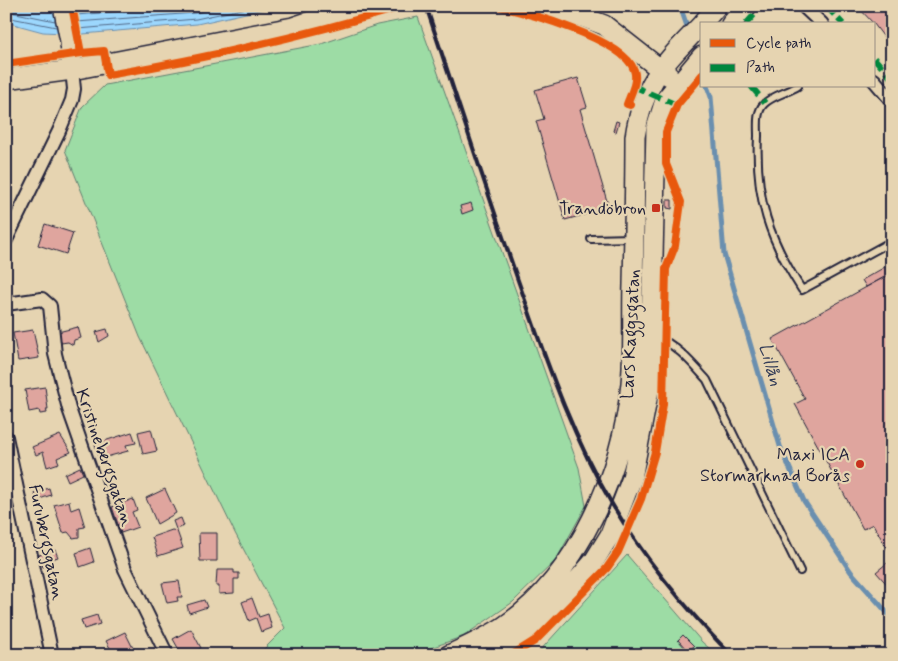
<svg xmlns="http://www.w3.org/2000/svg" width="898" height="661" viewBox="0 0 898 661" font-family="Mynerve,sans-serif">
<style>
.green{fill:#9ddca5;stroke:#607f70}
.water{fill:#9cd7fd;stroke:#6b8faf}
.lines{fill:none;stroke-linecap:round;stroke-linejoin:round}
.shore{stroke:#536a89;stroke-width:1}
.stream{stroke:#6b8faf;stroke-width:5}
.building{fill:#dfa59e;stroke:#22223b}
.lane-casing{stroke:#22223b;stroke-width:10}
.street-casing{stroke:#22223b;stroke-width:16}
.secondary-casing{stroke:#22223b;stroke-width:22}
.lane{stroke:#e6d4b1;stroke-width:6}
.street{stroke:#e6d4b1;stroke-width:12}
.secondary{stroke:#e6d4b1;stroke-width:19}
.rail{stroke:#22223b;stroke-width:4}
.quiet{stroke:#00873e;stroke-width:6;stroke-dasharray:12 6;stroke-linecap:butt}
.cycleway-casing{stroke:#e6d4b1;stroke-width:11}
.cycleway{stroke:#e8590c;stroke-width:8}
.poi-dot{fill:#c8321e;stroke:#e6d4b1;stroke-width:2}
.labels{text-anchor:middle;stroke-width:4.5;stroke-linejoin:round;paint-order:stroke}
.poi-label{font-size:18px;fill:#22223b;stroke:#e6d4b1;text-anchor:end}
.street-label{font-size:18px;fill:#22223b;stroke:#e6d4b1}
.water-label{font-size:19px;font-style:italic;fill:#343d58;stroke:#e6d4b1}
</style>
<rect width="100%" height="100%" fill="#e6d4b1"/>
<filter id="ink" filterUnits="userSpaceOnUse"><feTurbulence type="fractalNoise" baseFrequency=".02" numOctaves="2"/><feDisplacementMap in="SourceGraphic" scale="10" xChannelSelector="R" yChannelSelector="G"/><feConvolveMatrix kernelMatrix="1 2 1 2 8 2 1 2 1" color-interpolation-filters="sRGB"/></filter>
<g filter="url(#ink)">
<path class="green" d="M 418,17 L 579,468 L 586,506 L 556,560 L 513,602 L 464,636 L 411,655 L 258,655 L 285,628 L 235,533 L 140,337 L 65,150 L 82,107 L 105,85 L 321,44 L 377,25 Z
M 627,555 L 702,642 L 717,655 L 536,655 Z"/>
<path class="water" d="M 6,6 L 277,6 L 197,24 L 83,34 L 43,32 L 6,22 Z"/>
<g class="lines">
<path class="shore" d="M 6,11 L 55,21
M 76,15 L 184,6
M 6,17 L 56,27
M 77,22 L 195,13 L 226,6
M 78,29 L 196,19 L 256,6"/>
<path class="stream" d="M 680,6 L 689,32
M 707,86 L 711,97 L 724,254 L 780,446 L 804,501 L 851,572 L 892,618"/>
</g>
<path class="building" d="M 857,6 L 892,6 L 892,48 L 874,24 Z
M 578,78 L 587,107 L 580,109 L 609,208 L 565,220 L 536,121 L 544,119 L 535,90 Z
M 616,121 L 619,122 L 616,132 L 613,131 Z
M 667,200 L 672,200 L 672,209 L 667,208 Z
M 471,203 L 473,210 L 462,214 L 460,206 Z
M 45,224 L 73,233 L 66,254 L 38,245 Z
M 892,263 L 892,273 L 866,287 L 862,280 Z
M 892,273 L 892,557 L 873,524 L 863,529 L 795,404 L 805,399 L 772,339 Z
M 78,327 L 81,338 L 74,340 L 73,345 L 68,342 L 61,343 L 58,332 Z
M 107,329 L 109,336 L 99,342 L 96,332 Z
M 33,330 L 39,358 L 18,361 L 13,333 Z
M 45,387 L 48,409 L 46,409 L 47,413 L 40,414 L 39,410 L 29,412 L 25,390 Z
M 151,429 L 157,451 L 143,454 L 138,432 Z
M 132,432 L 136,443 L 126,445 L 128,451 L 99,459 L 95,444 Z
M 60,435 L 71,452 L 57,458 L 59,463 L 47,467 L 43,452 L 36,455 L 32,447 Z
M 80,467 L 83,474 L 68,481 L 65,474 Z
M 49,488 L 51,495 L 37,500 L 34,493 Z
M 165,489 L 176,513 L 157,524 L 146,498 Z
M 133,499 L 137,510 L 132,512 L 138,527 L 121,533 L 112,507 Z
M 69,501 L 71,510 L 79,507 L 85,527 L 79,528 L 79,537 L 73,538 L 68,532 L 63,533 L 54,505 Z
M 181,518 L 184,526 L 176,529 L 173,521 Z
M 172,530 L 177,531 L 183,548 L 158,556 L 152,537 Z
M 199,533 L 217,533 L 217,561 L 200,561 Z
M 90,548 L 94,562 L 80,567 L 76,553 Z
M 55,550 L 58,557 L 49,560 L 51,565 L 43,567 L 39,555 Z
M 892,559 L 892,590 L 876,572 Z
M 217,570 L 234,570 L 234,573 L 239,573 L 239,579 L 234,579 L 234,593 L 219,594 L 219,586 L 216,586 Z
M 179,581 L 182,597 L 177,597 L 178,601 L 167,603 L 162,583 Z
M 252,598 L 259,617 L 268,614 L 272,628 L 261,632 L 256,618 L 249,621 L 242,602 Z
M 204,600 L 207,607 L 189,613 L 187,605 Z
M 97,615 L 100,624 L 84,629 L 81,620 Z
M 191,629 L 201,648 L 189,655 L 182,655 L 173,639 Z
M 125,632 L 135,652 L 130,655 L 114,655 L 106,641 Z
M 683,635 L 694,646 L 688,651 L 678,640 Z"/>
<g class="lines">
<g class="lane-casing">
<path id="lane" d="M 798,86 C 789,92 771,96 764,104 C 756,112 758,125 758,136 C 755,199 769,239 802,290 L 892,241
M 591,239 L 633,238
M 653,335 C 676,344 691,362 707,380 L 800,571"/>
</g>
<g class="street-casing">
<path id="street" d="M 803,6 L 822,24
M 874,80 L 892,101
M 6,240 L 59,131 L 72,100 L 74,89 L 72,70
M 6,304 L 42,299 L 50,306 L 55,354 L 69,409 L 125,569 L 167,655
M 6,437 L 52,655"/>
</g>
<g class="secondary-casing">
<path id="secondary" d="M 63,6 L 70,41 L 72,70
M 542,6 L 583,17 L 604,25 L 669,76
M 702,24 L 717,6
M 731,24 L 747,6
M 6,79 L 72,70 L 293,27 L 355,6
M 449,655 C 468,646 486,638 503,627 C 578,577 623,470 631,383 C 634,350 632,317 633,284 C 634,235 635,186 635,137 C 643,81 665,63 702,24
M 492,655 L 515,641 L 546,616 L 594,561 L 610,535 L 632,478 L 650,384 L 656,129 L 665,100 L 702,56"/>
</g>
<use href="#lane" class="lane"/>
<use href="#street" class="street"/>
<use href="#secondary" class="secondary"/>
<path class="rail" d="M 426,6 C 459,105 491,205 526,303 C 550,372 575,441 612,504 C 645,560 686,609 731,655"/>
<path class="quiet" d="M 826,6 L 843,24
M 746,24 L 762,6
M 874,58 L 892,79
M 633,86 L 677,105
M 751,86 L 765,103"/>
<g class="cycleway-casing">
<path id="cycleway" d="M 72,6 L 81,53 L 104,51 L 108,75 C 209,58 307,35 405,6
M 495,6 C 526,12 623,39 634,70 C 638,81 631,93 627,104 L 630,105
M 6,64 L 81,53
M 512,655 L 536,640 L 607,568 L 618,552 L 641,499 L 655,452 L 663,404 L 666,269 L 675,246 L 681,202 L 666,164 L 666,132 L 677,105 L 702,75"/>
</g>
<use href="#cycleway" class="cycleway"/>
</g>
</g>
<g class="poi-dot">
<rect x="651" y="203" width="10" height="10" rx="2.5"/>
<circle cx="860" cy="464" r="5"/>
</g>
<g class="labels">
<g class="poi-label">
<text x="646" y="214">Trandöbron</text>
<text x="850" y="460">Maxi ICA<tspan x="850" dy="21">Stormarknad Borås</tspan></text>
</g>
<g class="street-label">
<text transform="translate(630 334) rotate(-87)" y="6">Lars Kaggsgatan</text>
<text transform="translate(105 457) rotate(71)" y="6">Kristinebergsgatan</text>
<text transform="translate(47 542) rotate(78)" y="6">Furubergsgatan</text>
</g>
<g class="water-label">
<text transform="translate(772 364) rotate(74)" y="7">Lillån</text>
</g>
</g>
<rect width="898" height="661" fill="none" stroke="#e6d4b1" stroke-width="25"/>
<rect x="12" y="12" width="873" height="636" fill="none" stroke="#22223b" stroke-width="2" filter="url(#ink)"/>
<rect x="700" y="22" width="175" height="65" fill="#e6d4b1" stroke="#988d82"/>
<rect x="710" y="39" width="25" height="8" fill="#e8590c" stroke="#988d82"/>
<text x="746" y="48" font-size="15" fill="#22223b">Cycle path</text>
<rect x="710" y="64" width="25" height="8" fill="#00873e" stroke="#988d82"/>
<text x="746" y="72" font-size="15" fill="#22223b">Path</text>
</svg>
